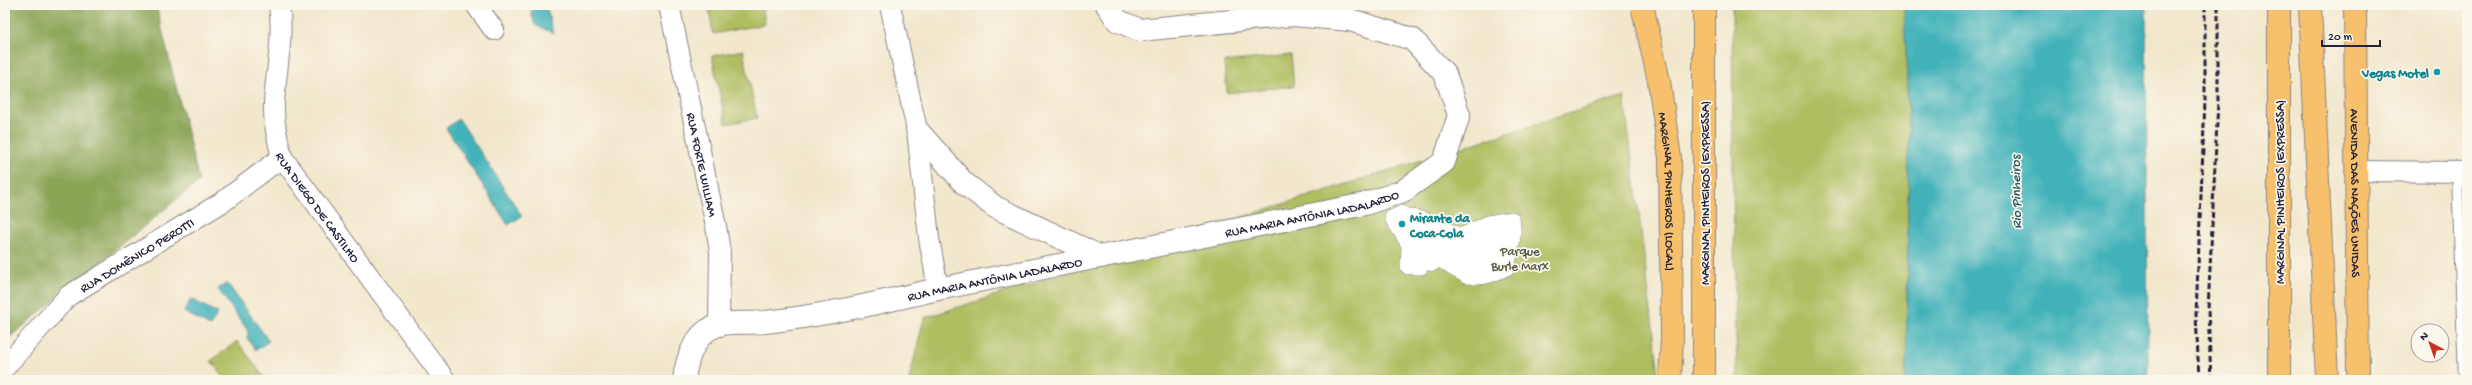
<svg xmlns="http://www.w3.org/2000/svg" width="2472" height="385" viewBox="0 0 2472 385" font-family="'Gochi Hand',sans-serif">
<style>
.green{fill:#afbe61;stroke:#68704e}
.forest{fill:#8ba557;stroke:#566449}
.water{fill:#42b2ba;stroke:#326a7a}
.lines{fill:none;stroke-linecap:round;stroke-linejoin:round}
.service-casing{stroke:#8a8484;stroke-width:12}
.pedestrian-casing{stroke:#8a8484;stroke-width:16}
.minor-casing{stroke:#8a8484;stroke-width:22}
.tertiary-casing{stroke:#8a8484;stroke-width:24}
.primary-casing{stroke:#8a8484;stroke-width:24}
.trunk-casing{stroke:#8a8484;stroke-width:24}
.motorway-casing{stroke:#8a8484;stroke-width:24}
.service{stroke:#fff;stroke-width:10}
.pedestrian{stroke:#fff;stroke-width:15}
.minor{stroke:#fff;stroke-width:20}
.tertiary{stroke:#fff;stroke-width:22}
.primary{stroke:#f7c06c;stroke-width:22}
.trunk{stroke:#f7c06c;stroke-width:22}
.motorway{stroke:#f7c06c;stroke-width:22}
.rail{stroke:#22223b;stroke-width:3;stroke-dasharray:6 3;stroke-linecap:butt}
.culture-dot{fill:#0f9aa8;stroke:#fbf7ec;stroke-width:1.5}
.labels{text-anchor:middle;stroke-width:3.5;stroke-linejoin:round;paint-order:stroke}
.culture-label{font-size:13px;font-weight:bold;fill:#0d838f;stroke:#fbf7ec;text-anchor:end}
.street-label{font-size:13px;fill:#22223b;stroke:#fbf7ec}
.park-label{font-size:13px;fill:#535948;stroke:#fbf7ec}
.water-label{font-size:14px;font-style:italic;fill:#2f5c6e;stroke:#fbf7ec}
</style>
<rect width="100%" height="100%" fill="#fbf7ec"/>
<filter id="ink" filterUnits="userSpaceOnUse"><feTurbulence type="fractalNoise" baseFrequency=".025" numOctaves="2"/><feDisplacementMap in="SourceGraphic" scale="8" xChannelSelector="R" yChannelSelector="G"/><feConvolveMatrix kernelMatrix="1 2 1 2 8 2 1 2 1" color-interpolation-filters="sRGB"/></filter>
<filter id="wash" filterUnits="userSpaceOnUse"><feTurbulence type="fractalNoise" baseFrequency=".012" numOctaves="4" result="noise"/><feDisplacementMap in="SourceGraphic" scale="16" xChannelSelector="R" yChannelSelector="G"/><feGaussianBlur stdDeviation="0.9" result="paint"/><feColorMatrix in="noise" values="0 0 0 0 0 0 0 0 0 0 0 0 0 0 0 0 0 1.4 0 .05"/><feComposite in="paint" operator="in"/></filter>
<g filter="url(#wash)">
<rect width="100%" height="100%" fill="#f2e7cc"/>
<path class="green" d="M 722,5 L 762,5 L 765,24 L 713,34 L 709,8 Z
M 1732,5 L 1904,5 L 1909,136 L 1906,380 L 1737,380 L 1733,188 Z
M 743,50 L 757,118 L 726,124 L 712,56 Z
M 1291,55 L 1294,86 L 1227,93 L 1224,62 Z
M 1624,96 L 1658,367 L 1656,380 L 909,380 L 924,318 Z
M 237,341 L 266,380 L 226,380 L 211,361 Z"/>
<path class="forest" d="M 5,5 L 156,5 L 199,181 L 5,341 Z"/>
<path class="water" d="M 533,5 L 546,5 L 553,33 L 535,25 L 531,13 Z
M 1904,5 L 2146,5 L 2148,380 L 1906,380 L 1909,136 Z
M 459,119 L 522,216 L 508,225 L 446,128 Z
M 227,283 L 269,341 L 256,350 L 247,338 L 248,331 L 218,289 Z
M 191,299 L 218,313 L 210,326 L 184,312 Z"/>
</g>
<g filter="url(#ink)">
<g class="lines">
<g class="service-casing">
<path id="service" d="M 2457,172 L 2464,380"/>
</g>
<g class="pedestrian-casing">
<path id="pedestrian" d="M 1408,267 L 1409,245 L 1392,218 L 1402,213 L 1419,247 L 1416,267 L 1421,267 L 1420,240 L 1408,216 L 1425,220 L 1432,264 L 1441,258 L 1440,238 L 1431,227 L 1443,228 L 1461,236 L 1488,223 L 1512,219 C 1516,237 1509,249 1508,267 C 1480,281 1471,281 1445,263 L 1456,265 L 1466,276 L 1499,266 L 1507,238 L 1502,227 C 1481,240 1473,240 1449,235 L 1447,254 L 1466,267 L 1494,257 L 1500,246 L 1495,239 L 1487,245 L 1465,241 L 1453,245 L 1455,251 L 1463,262 C 1474,259 1481,256 1490,249 L 1469,247 L 1462,249 L 1467,261 L 1478,252 L 1465,255"/>
</g>
<g class="minor-casing">
<g id="minor">
<path id="s1" d="M 279,5 C 284,37 276,70 274,103 C 273,122 277,139 282,157 L 445,380"/>
<path d="M 476,5 L 494,30"/>
<path id="s2" d="M 669,5 L 716,226 L 720,252 L 719,326"/>
<path d="M 890,5 L 917,130 L 929,238 L 938,289"/>
<path d="M 2358,171 L 2467,172"/>
<path id="s3" d="M 5,367 L 68,296 L 224,201 L 282,157"/>
</g>
</g>
<g class="tertiary-casing">
<g id="tertiary">
<path d="M 917,130 L 964,183 L 995,207 L 1101,257"/>
<path id="s4" d="M 684,380 C 686,363 691,345 704,333 C 721,318 745,325 765,322 C 823,316 882,302 938,289 L 1365,204 L 1403,191 L 1444,162 L 1459,115 L 1445,74 L 1412,39 L 1350,20 L 1293,15 L 1140,30 L 1118,21 L 1107,5"/>
</g>
</g>
<g class="primary-casing">
<g id="primary">
<path id="s5" d="M 1642,5 L 1659,81 L 1670,158 L 1672,337 L 1670,380"/>
</g>
</g>
<g class="trunk-casing">
<g id="trunk">
<path id="s6" d="M 2355,5 L 2358,380"/>
</g>
</g>
<g class="motorway-casing">
<path id="motorway" d="M 1704,5 L 1704,380
M 2310,5 L 2327,380
M 2279,380 L 2279,5"/>
</g>
<use href="#service" class="service"/>
<use href="#pedestrian" class="pedestrian"/>
<use href="#minor" class="minor"/>
<use href="#tertiary" class="tertiary"/>
<use href="#primary" class="primary"/>
<use href="#trunk" class="trunk"/>
<use href="#motorway" class="motorway"/>
<path class="rail" d="M 2199,380 L 2196,314 L 2205,101 L 2205,5
M 2211,380 L 2208,310 L 2218,101 L 2218,5"/>
</g>
</g>
<g class="culture-dot">
<circle cx="2437" cy="72" r="4"/>
<circle cx="1402" cy="224" r="4"/>
</g>
<g class="labels">
<g class="culture-label">
<text x="2429" y="77">Vegas Motel</text>
<text x="1410" y="222" text-anchor="start">Mirante da<tspan x="1410" dy="15">Coca-Cola</tspan></text>
</g>
<g class="street-label">
<text dy="5" stroke="none"><textPath href="#s2" startOffset="163">RUA FORTE WILLIAM</textPath></text>
<text dy="5" stroke="none"><textPath href="#s5" startOffset="189">MARGINAL PINHEIROS (LOCAL)</textPath></text>
<text transform="translate(2279 192) rotate(-90)" y="5">MARGINAL PINHEIROS (EXPRESSA)</text>
<text dy="5" stroke="none"><textPath href="#s6" startOffset="188">AVENIDA DAS NAÇÕES UNIDAS</textPath></text>
<text transform="translate(1704 193) rotate(-90)" y="5">MARGINAL PINHEIROS (EXPRESSA)</text>
<text dy="5" stroke="none"><textPath href="#s1" startOffset="215">RUA DIEGO DE CASTILHO</textPath></text>
<text dy="5" stroke="none"><textPath href="#s4" startOffset="673">RUA MARIA ANTÔNIA LADALARDO</textPath></text>
<text dy="5" stroke="none"><textPath href="#s3" startOffset="175">RUA DOMÊNICO PEROTTI</textPath></text>
<text dy="5" stroke="none"><textPath href="#s4" startOffset="349">RUA MARIA ANTÔNIA LADALARDO</textPath></text>
</g>
<g class="park-label">
<text x="1520" y="255">Parque<tspan x="1520" dy="15">Burle Marx</tspan></text>
</g>
<g class="water-label">
<text transform="translate(2015 192) rotate(-91)" y="5">Rio Pinheiros</text>
</g>
</g>
<rect width="2472" height="385" fill="none" stroke="#fbf7ec" stroke-width="20"/>
<g transform="translate(2430 343) rotate(319)"><circle r="19" fill="#fbf7ec" stroke="#a4a2a5"/>
<path d="M0-3L7 15L0 10L-7 15Z" fill="#c8321e"/>
<text y="-6" font-size="11" font-weight="bold" text-anchor="middle" fill="#22223b">N</text>
</g>
<path d="M2322 40v6h58v-6" fill="none" stroke="#22223b" stroke-width="2"/>
<text x="2328" y="40" font-size="12" fill="#22223b" stroke="#fbf7ec" stroke-width="3" paint-order="stroke">20 m</text>
</svg>
